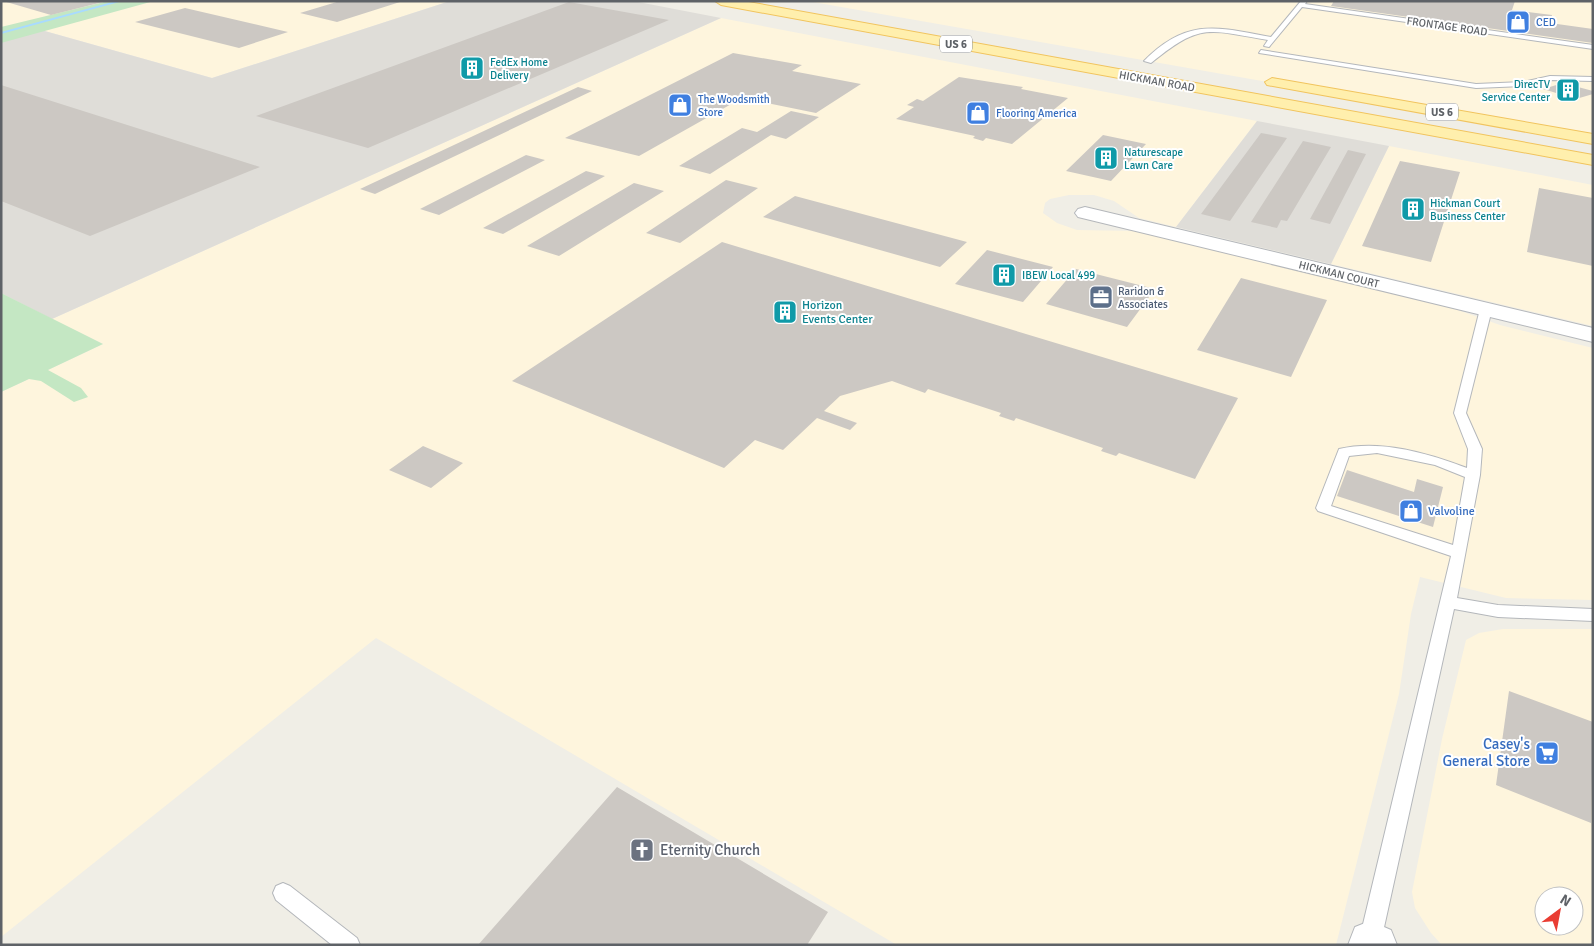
<svg xmlns="http://www.w3.org/2000/svg" width="1594" height="946" viewBox="0 0 1594 946" font-family="Signika,sans-serif">
<style>
.commercial{fill:#fef5dd;fill-rule:evenodd}
.industrial{fill:#dfddd8}
.green{fill:#c4e7c3}
.lines{fill:none;stroke-linecap:round;stroke-linejoin:round}
.stream{fill:#a8dbff;fill-rule:evenodd}
.building{fill:#ccc8c3}
.lane-casing{stroke:#b4b7bb;stroke-width:2}
.street-casing{stroke:#b4b7bb;stroke-width:2}
.primary-casing{stroke:#f1c45e;stroke-width:2}
.lane{fill:#fff;fill-rule:evenodd}
.street{fill:#fff;fill-rule:evenodd}
.primary{fill:#ffefad;fill-rule:evenodd}
.labels{text-anchor:middle;stroke-width:4;stroke-linejoin:round;paint-order:stroke}
.far-shop-label{font-size:11px;fill:#366cbe;stroke:#fff;text-anchor:start}
.far-street-label{font-size:11px;fill:#5e6267;stroke:#fff}
.shield{fill:#fff;stroke:#8e9195;stroke-width:1}
.shield-label{font-size:11px;font-weight:bold;fill:#5e6267}
.far-culture-label{font-size:11px;fill:#0d838f;stroke:#fff;text-anchor:start}
.far-service-label{font-size:11px;fill:#4e5e75;stroke:#fff;text-anchor:start}
.culture-label{font-size:12px;fill:#0d838f;stroke:#fff;text-anchor:start}
.shop-label{font-size:12px;fill:#366cbe;stroke:#fff;text-anchor:start}
.near-shop-label{font-size:15px;fill:#366cbe;stroke:#fff;text-anchor:end}
.near-worship-label{font-size:15px;fill:#5b616d;stroke:#fff;text-anchor:start}
</style>
<rect width="100%" height="100%" fill="#f0eee6"/>
<path class="commercial" d="M 1,1 L 450,1 L 212,78 L 27,26 L 1,33 Z
M 807,1 L 1593,1 L 1593,139 L 1291,86 Z
M 721,18 L 1257,121 L 1176,227 L 1139,218 L 1114,201 L 1094,195 L 1069,195 L 1050,199 L 1045,203 L 1043,213 L 1057,223 L 1077,230 L 1135,231 L 1455,309 L 1500,325 L 1593,348 L 1593,600 L 1506,598 L 1420,577 L 1411,614 L 1399,694 L 1336,945 L 897,945 L 376,638 L 1,937 L 1,392 L 103,344 L 52,319 Z
M 1389,146 L 1593,185 L 1593,326 L 1331,264 Z
M 1503,629 L 1593,629 L 1593,945 L 1442,945 L 1431,933 L 1415,908 L 1412,892 L 1442,739 L 1466,640 L 1479,633 ZM 1544,896 L 1574,896 L 1574,926 L 1544,926 Z"/>
<path class="industrial" d="M 450,1 L 633,1 L 721,18 L 52,319 L 1,293 L 1,33 L 27,26 L 212,78 Z
M 1257,121 L 1389,146 L 1331,264 L 1176,227 Z"/>
<path class="green" d="M 108,1 L 154,1 L 1,43 L 1,27 Z
M 1,293 L 103,344 L 48,370 L 81,388 L 88,397 L 74,402 L 41,381 L 29,379 L 1,392 Z"/>
<g class="lines">
<path class="stream" d="M 116,1 L 123,1 L 1,34 L 1,32 Z"/>
</g>
<path class="building" d="M 3,1 L 102,1 L 103,2 L 51,15 Z
M 340,1 L 400,1 L 400,2 L 337,22 L 300,13 Z
M 1334,1 L 1515,1 L 1512,10 L 1552,15 L 1550,23 L 1593,29 L 1593,43 L 1331,6 Z
M 569,2 L 669,20 L 368,148 L 256,116 Z
M 185,8 L 288,32 L 239,48 L 135,22 Z
M 733,53 L 802,65 L 792,71 L 861,84 L 816,113 L 742,98 L 639,156 L 565,138 Z
M 959,77 L 1023,87 L 1021,89 L 1068,98 L 1012,144 L 986,138 L 983,141 L 973,138 L 975,136 L 896,119 L 914,107 L 907,105 L 917,99 L 923,101 Z
M 1563,83 L 1593,91 L 1593,94 L 1576,99 L 1543,89 Z
M 1,85 L 260,167 L 90,236 L 1,201 Z
M 578,87 L 592,91 L 375,194 L 360,189 Z
M 791,111 L 819,117 L 786,139 L 771,135 L 710,174 L 679,166 L 742,128 L 757,132 Z
M 1261,133 L 1287,138 L 1230,221 L 1201,214 Z
M 1103,135 L 1146,144 L 1111,181 L 1066,171 Z
M 1303,141 L 1331,147 L 1287,221 L 1281,220 L 1277,228 L 1251,222 Z
M 1348,150 L 1366,154 L 1330,224 L 1310,219 Z
M 526,155 L 545,160 L 439,215 L 420,209 Z
M 1400,161 L 1460,172 L 1431,262 L 1362,246 Z
M 586,171 L 605,176 L 503,234 L 483,228 Z
M 726,180 L 758,188 L 680,243 L 646,233 Z
M 634,183 L 664,191 L 559,256 L 527,246 Z
M 1539,188 L 1593,198 L 1593,266 L 1527,252 Z
M 795,196 L 967,242 L 940,267 L 763,217 Z
M 722,242 L 1238,398 L 1195,479 L 1119,453 L 1116,456 L 1101,451 L 1103,448 L 1016,418 L 1014,421 L 999,416 L 1001,413 L 928,389 L 925,393 L 892,381 L 840,396 L 824,411 L 857,423 L 850,430 L 817,418 L 783,450 L 755,440 L 724,468 L 512,381 Z
M 987,250 L 1053,267 L 1023,302 L 955,284 Z
M 1076,269 L 1155,289 L 1127,327 L 1046,304 Z
M 1241,278 L 1327,300 L 1291,377 L 1197,350 Z
M 423,446 L 463,463 L 431,488 L 389,470 Z
M 1347,470 L 1414,492 L 1417,479 L 1443,487 L 1433,527 L 1337,496 Z
M 1509,691 L 1593,722 L 1591,823 L 1496,785 Z
M 617,787 L 828,912 L 807,945 L 478,945 Z"/>
<g class="lines">
<g class="lane-casing">
<path id="lane" d="M 1301,1 L 1307,1 L 1305,4 L 1593,45 L 1593,49 L 1302,7 L 1269,47 L 1264,46 L 1268,40 C 1208,30 1201,22 1151,63 L 1144,61 C 1187,17 1218,27 1271,37 Z
M 1261,50 L 1476,84 L 1523,82 L 1550,76 L 1593,77 L 1593,81 L 1550,80 L 1523,86 L 1476,88 L 1259,53 Z
M 1486,306 L 1492,309 L 1466,413 L 1482,449 L 1480,475 L 1457,598 L 1498,605 L 1593,609 L 1593,621 L 1498,617 L 1454,609 L 1381,941 L 1379,945 L 1361,945 L 1359,941 L 1451,556 L 1318,511 L 1316,508 L 1339,449 C 1380,439 1428,453 1467,468 L 1468,449 L 1454,413 L 1480,309 ZM 1377,453 L 1435,465 L 1465,477 L 1453,545 L 1331,506 L 1349,456 Z
M 283,883 L 290,886 L 357,938 L 360,945 L 332,945 L 276,900 L 273,893 L 276,886 Z"/>
</g>
<g class="street-casing">
<path id="street" d="M 1085,207 L 1593,328 L 1593,342 L 1078,217 L 1075,213 L 1078,209 Z
M 1370,921 L 1391,930 L 1397,945 L 1348,945 L 1355,927 Z"/>
</g>
<g class="primary-casing">
<path id="primary" d="M 715,1 L 743,1 L 1593,155 L 1593,165 L 721,5 Z
M 1272,78 L 1593,134 L 1593,144 L 1267,85 L 1265,82 Z"/>
</g>
<use href="#lane" class="lane"/>
<use href="#street" class="street"/>
<use href="#primary" class="primary"/>
</g>
<defs>
<g id="shop-square" transform="scale(1.25)"><rect x="-9" y="-9" width="18" height="18" rx="4" fill="#3f7fe0" stroke="#fff"/><path d="M-5-2.5h2.3a2.7 3.5 0 0 1 5.4 0H5L5.5 6h-11ZM-1.5-2.5h3a1.5 2.3 0 0 0-3 0Z" fill="#fff"/></g>
<g id="building-square" transform="scale(1.25)"><rect x="-9" y="-9" width="18" height="18" rx="4" fill="#0f9aa8" stroke="#fff"/><path d="M-4-6H4V6H1V3H-1V6H-4ZM-2.5-4.3h1.7v1.8h-1.7ZM.8-4.3h1.7v1.8H.8ZM-2.5-1h1.7V.8h-1.7ZM.8-1h1.7V.8H.8Z" fill="#fff"/></g>
<g id="office-square" transform="scale(1.25)"><rect x="-9" y="-9" width="18" height="18" rx="4" fill="#5c6f8a" stroke="#fff"/><path d="M-6-3h4V-5.5h4V-3h4V5H-6ZM-1-4.5V-3h2v-1.5ZM-6 0V1H6V0Z" fill="#fff"/></g>
<g id="supermarket-square" transform="scale(1.25)"><rect x="-9" y="-9" width="18" height="18" rx="4" fill="#3f7fe0" stroke="#fff"/><path d="M-6-5.5h2.5l.6 2H6L4.5 2H-2.5L-4.4-4H-6ZM-1.5 3.2a1.3 1.3 0 1 0 .1 0ZM3 3.2a1.3 1.3 0 1 0 .1 0Z" fill="#fff"/></g>
<g id="church-square" transform="scale(1.25)"><rect x="-9" y="-9" width="18" height="18" rx="4" fill="#6b7280" stroke="#fff"/><path d="M-1.2-6h2.4v3.5h3.3v2.4h-3.3V6h-2.4V-.1h-3.3v-2.4h3.3Z" fill="#fff"/></g>
</defs>
<g fill-rule="evenodd">
<use href="#shop-square" x="1518" y="22"/>
<use href="#building-square" x="472" y="68"/>
<use href="#building-square" x="1568" y="90"/>
<use href="#shop-square" x="680" y="105"/>
<use href="#shop-square" x="978" y="113"/>
<use href="#building-square" x="1106" y="158"/>
<use href="#building-square" x="1413" y="209"/>
<use href="#building-square" x="1004" y="275"/>
<use href="#office-square" x="1101" y="297"/>
<use href="#building-square" x="785" y="312"/>
<use href="#shop-square" x="1411" y="511"/>
<use href="#supermarket-square" x="1547" y="753"/>
<use href="#church-square" x="642" y="850"/>
</g>
<g class="labels">
<g class="far-shop-label">
<text x="1536" y="26">CED</text>
<text x="698" y="103">The Woodsmith<tspan x="698" dy="13">Store</tspan></text>
<text x="996" y="117">Flooring America</text>
</g>
<g class="far-street-label">
<text transform="translate(1447 26) rotate(8)" y="4">FRONTAGE ROAD</text>
<text transform="translate(1157 81) rotate(10)" y="4">HICKMAN ROAD</text>
<text transform="translate(1339 274) rotate(14)" y="4">HICKMAN COURT</text>
</g>
<g class="shield">
<rect x="940" y="35.5" width="32" height="17" rx="4"/>
<rect x="1426" y="103.5" width="32" height="17" rx="4"/>
</g>
<g class="shield-label">
<text x="956" y="48">US 6</text>
<text x="1442" y="116">US 6</text>
</g>
<g class="far-culture-label">
<text x="490" y="66">FedEx Home<tspan x="490" dy="13">Delivery</tspan></text>
<text x="1550" y="88" text-anchor="end">DirecTV<tspan x="1550" dy="13">Service Center</tspan></text>
<text x="1124" y="156">Naturescape<tspan x="1124" dy="13">Lawn Care</tspan></text>
<text x="1430" y="207">Hickman Court<tspan x="1430" dy="13">Business Center</tspan></text>
<text x="1022" y="279">IBEW Local 499</text>
</g>
<g class="far-service-label">
<text x="1118" y="295">Raridon &amp;<tspan x="1118" dy="13">Associates</tspan></text>
</g>
<g class="culture-label">
<text x="802" y="309">Horizon<tspan x="802" dy="14">Events Center</tspan></text>
</g>
<g class="shop-label">
<text x="1428" y="515">Valvoline</text>
</g>
<g class="near-shop-label">
<text x="1530" y="749">Casey's<tspan x="1530" dy="17">General Store</tspan></text>
</g>
<g class="near-worship-label">
<text x="660" y="855">Eternity Church</text>
</g>
</g>
<rect width="1594" height="946" fill="none" stroke="#5e6267" stroke-width="5"/>
<g transform="translate(1559 911) rotate(32)"><circle r="24" fill="#ffffff" stroke="#bfc0c2"/>
<path d="M0-4L9 19L0 12L-9 19Z" fill="#e93d33"/>
<text y="-8" font-size="14" font-weight="bold" text-anchor="middle" fill="#5e6267">N</text>
</g>
</svg>
